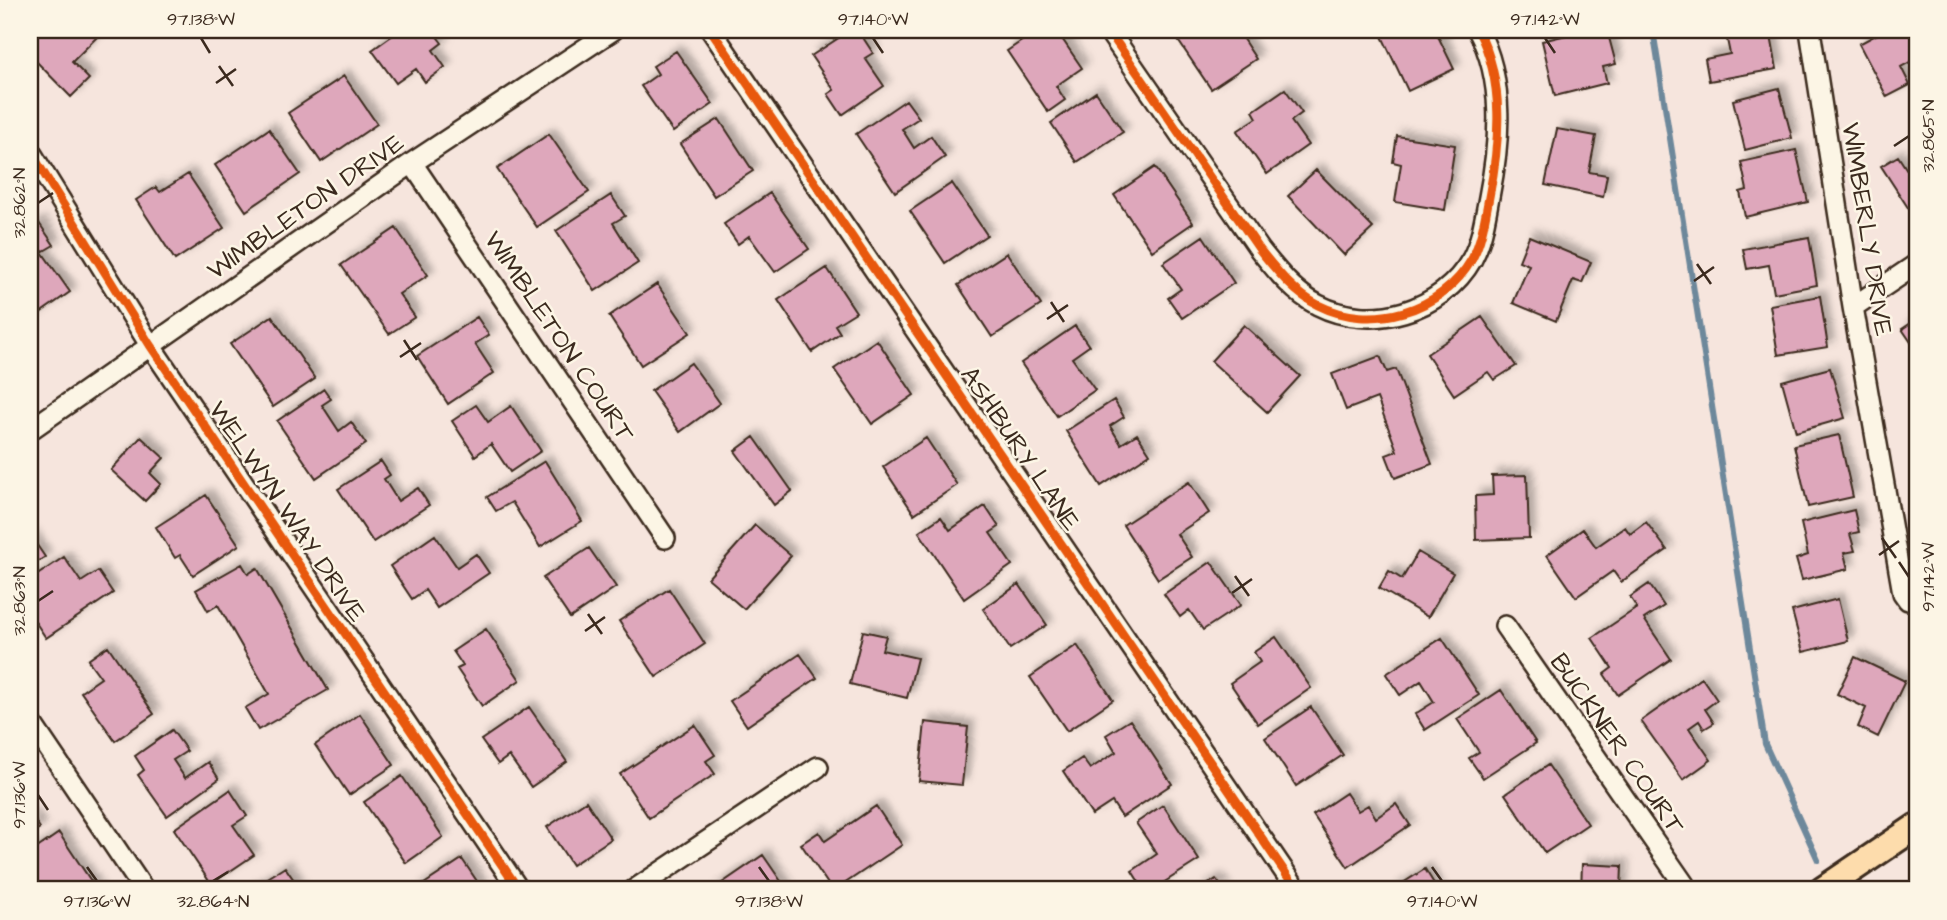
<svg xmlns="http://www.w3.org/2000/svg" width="1947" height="920" viewBox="0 0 1947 920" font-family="'Architects Daughter',sans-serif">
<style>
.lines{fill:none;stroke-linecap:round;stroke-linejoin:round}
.stream{stroke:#6d889b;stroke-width:6}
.building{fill:#dea7bb;stroke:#3b2a1e;stroke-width:2;filter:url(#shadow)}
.minor-casing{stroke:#3b2a1e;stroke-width:24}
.major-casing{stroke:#3b2a1e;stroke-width:30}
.minor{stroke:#fcf5e5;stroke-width:19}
.major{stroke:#fddcac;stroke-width:24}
.cycleway-casing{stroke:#fcf5e5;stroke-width:13}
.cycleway{stroke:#e8590c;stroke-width:9}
.ticks{fill:none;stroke:#3b2a1e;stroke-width:2.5}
.labels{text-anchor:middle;stroke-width:5;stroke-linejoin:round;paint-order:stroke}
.street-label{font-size:26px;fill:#3b2a1e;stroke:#fcf5e5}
.neatline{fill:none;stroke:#3b2a1e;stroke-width:2.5}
.ticks-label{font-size:18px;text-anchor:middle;fill:#3b2a1e}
</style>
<defs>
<filter id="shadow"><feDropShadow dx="6" dy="-6" stdDeviation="3.5" flood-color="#0004"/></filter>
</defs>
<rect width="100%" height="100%" fill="#f6e5dd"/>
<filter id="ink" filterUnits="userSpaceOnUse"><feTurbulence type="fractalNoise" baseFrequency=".0143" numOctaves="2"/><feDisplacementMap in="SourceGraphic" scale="14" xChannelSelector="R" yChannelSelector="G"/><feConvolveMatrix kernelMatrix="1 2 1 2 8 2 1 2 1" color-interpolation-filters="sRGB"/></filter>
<g filter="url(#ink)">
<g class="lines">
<path class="stream" d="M 1653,30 L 1765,744 L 1818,860"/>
</g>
<path class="building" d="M 30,30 L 91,30 L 98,36 L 72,62 L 89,79 L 71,97 L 30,55 Z
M 400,30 L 432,30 L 442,43 L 433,50 L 445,67 L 425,82 L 416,69 L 396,83 L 372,50 Z
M 851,30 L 858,30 L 873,53 L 865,58 L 884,86 L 842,115 L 828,94 L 834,90 L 811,56 Z
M 1038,30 L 1056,30 L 1082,68 L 1056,86 L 1065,100 L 1048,112 L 1007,51 Z
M 1177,30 L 1237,30 L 1256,59 L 1211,89 L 1173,33 Z
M 1379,30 L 1435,30 L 1454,69 L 1408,91 Z
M 1587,30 L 1607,30 L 1616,64 L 1603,67 L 1607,83 L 1555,96 L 1542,41 Z
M 1725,30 L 1770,30 L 1777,69 L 1709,81 L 1705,59 L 1730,54 Z
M 1885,30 L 1908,30 L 1917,47 L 1917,58 L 1901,67 L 1910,85 L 1887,97 L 1859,44 Z
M 676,51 L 713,104 L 673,132 L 641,86 L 658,74 L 653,66 Z
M 344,76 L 377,124 L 321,162 L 288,113 Z
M 1779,88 L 1792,138 L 1745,150 L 1733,100 Z
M 1285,89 L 1302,113 L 1291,121 L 1308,145 L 1267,174 L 1237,131 L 1257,118 L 1253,111 Z
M 1096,92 L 1123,132 L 1077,162 L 1051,123 Z
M 906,100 L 919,118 L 902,129 L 914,148 L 931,136 L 945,157 L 895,192 L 856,134 Z
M 719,119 L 753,171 L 714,196 L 680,144 Z
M 269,129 L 300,174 L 246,211 L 215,165 Z
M 1557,129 L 1596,136 L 1589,172 L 1607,175 L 1603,197 L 1545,185 Z
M 549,134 L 589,192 L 537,227 L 497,169 Z
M 1397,136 L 1455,145 L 1445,210 L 1395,202 L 1401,164 L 1393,162 Z
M 1796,150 L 1808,202 L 1745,217 L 1740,192 L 1747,190 L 1741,162 Z
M 1898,156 L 1907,170 L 1917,164 L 1916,220 L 1881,166 Z
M 1155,167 L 1193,223 L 1152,251 L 1114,195 Z
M 1316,170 L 1373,228 L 1344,255 L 1288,196 Z
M 188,174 L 224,228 L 175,260 L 136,200 L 156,187 L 160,192 Z
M 952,183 L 987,235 L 945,263 L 910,211 Z
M 770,193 L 809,249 L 775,272 L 749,236 L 738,244 L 724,224 Z
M 611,195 L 625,216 L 613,223 L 638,263 L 595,291 L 556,231 Z
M 39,223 L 54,245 L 42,252 L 70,292 L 30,320 L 30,229 Z
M 396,228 L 428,275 L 399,294 L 415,317 L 389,334 L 341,265 Z
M 1203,236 L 1234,283 L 1182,318 L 1168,298 L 1181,289 L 1163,263 Z
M 1529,236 L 1591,262 L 1582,283 L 1573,280 L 1556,321 L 1513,303 L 1529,265 L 1519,261 Z
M 1809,237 L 1817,285 L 1774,293 L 1769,265 L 1747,269 L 1743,249 Z
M 1007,253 L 1041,305 L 992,337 L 958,285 Z
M 827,268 L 856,312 L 835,325 L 840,333 L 812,352 L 778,300 Z
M 657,284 L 690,333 L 641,365 L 609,316 Z
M 1820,296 L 1828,347 L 1778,355 L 1770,305 Z
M 272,316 L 315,379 L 273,407 L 230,344 Z
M 477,317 L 489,335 L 475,344 L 494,373 L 448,404 L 417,356 Z
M 1482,317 L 1516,366 L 1494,380 L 1488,372 L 1454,395 L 1427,354 Z
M 1917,319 L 1917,351 L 1902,329 Z
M 1244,325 L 1300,376 L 1267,412 L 1211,361 Z
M 1075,326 L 1089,346 L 1072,358 L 1095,390 L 1057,416 L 1021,363 Z
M 877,340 L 914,395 L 872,424 L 834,369 Z
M 1380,356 L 1387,372 L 1396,369 L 1432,464 L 1395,478 L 1386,455 L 1397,451 L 1377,398 L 1346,410 L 1332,374 Z
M 691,363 L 720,403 L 680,432 L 651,391 Z
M 1830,368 L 1845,418 L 1796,432 L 1782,381 Z
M 324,389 L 331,399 L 322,405 L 339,431 L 351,422 L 366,444 L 316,478 L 277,421 Z
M 1114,400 L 1124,417 L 1110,426 L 1121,444 L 1137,434 L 1150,454 L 1101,486 L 1066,431 Z
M 476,405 L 488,422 L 511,406 L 541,451 L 510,472 L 491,444 L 475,456 L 452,421 Z
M 1839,435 L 1853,497 L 1808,507 L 1794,445 Z
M 141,437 L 164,458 L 150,473 L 161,484 L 145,501 L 111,470 Z
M 754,437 L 792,491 L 774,505 L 735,451 Z
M 926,438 L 957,485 L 914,514 L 883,467 Z
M 381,461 L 390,475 L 384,479 L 398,501 L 418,488 L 429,505 L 373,542 L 338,489 Z
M 545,461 L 582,521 L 540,547 L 512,502 L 496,511 L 487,497 Z
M 1527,475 L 1529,538 L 1476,540 L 1475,496 L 1493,495 L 1492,476 Z
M 1189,482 L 1209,513 L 1177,534 L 1192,557 L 1158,579 L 1123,525 Z
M 206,495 L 239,545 L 193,575 L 180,555 L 175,558 L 156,527 Z
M 985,506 L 999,527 L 990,533 L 1012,565 L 964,599 L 919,532 L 941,517 L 950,530 Z
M 1854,510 L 1859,532 L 1850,534 L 1855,551 L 1844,553 L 1848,569 L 1802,580 L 1796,559 L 1808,555 L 1801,523 Z
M 1646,522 L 1667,550 L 1621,582 L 1613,571 L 1576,597 L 1547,555 L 1583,529 L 1596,547 L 1625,527 L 1630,534 Z
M 755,525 L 791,556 L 744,609 L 708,578 Z
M 30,535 L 45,557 L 30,567 Z
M 435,535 L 457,567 L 476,554 L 489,573 L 437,608 L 425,590 L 412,599 L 390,566 Z
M 589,548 L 616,587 L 570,618 L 543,578 Z
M 1418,552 L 1453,573 L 1428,617 L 1379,588 L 1389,571 L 1402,579 Z
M 64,557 L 81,582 L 98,571 L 113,593 L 46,638 L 30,614 L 30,580 Z
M 1211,562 L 1241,605 L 1203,630 L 1189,610 L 1180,617 L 1164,594 Z
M 242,564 L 248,574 L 257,568 L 328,690 L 258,730 L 245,708 L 269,694 L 218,605 L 208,611 L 196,590 Z
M 1019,584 L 1047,625 L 1010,649 L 983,609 Z
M 1649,584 L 1664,606 L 1644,619 L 1671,659 L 1618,695 L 1604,674 L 1612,668 L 1592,638 L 1637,608 L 1630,597 Z
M 669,589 L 705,644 L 656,677 L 619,621 Z
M 1838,599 L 1848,641 L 1803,652 L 1792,611 Z
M 486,629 L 520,680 L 482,706 L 457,669 L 463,666 L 453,651 Z
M 863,631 L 886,636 L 882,650 L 917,658 L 907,698 L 850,684 Z
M 1276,637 L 1311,688 L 1258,724 L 1230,683 L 1260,662 L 1254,652 Z
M 1442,638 L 1479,695 L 1425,730 L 1415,714 L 1434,702 L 1421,681 L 1400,695 L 1386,674 Z
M 1077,645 L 1113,700 L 1067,731 L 1030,677 Z
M 108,646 L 154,714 L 115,741 L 81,692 L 101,678 L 88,660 Z
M 800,654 L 817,678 L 747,726 L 730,701 Z
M 1855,657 L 1905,681 L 1878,737 L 1858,727 L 1866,708 L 1837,694 Z
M 1702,678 L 1717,700 L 1705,709 L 1714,723 L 1704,729 L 1699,721 L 1689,728 L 1711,760 L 1683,780 L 1641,721 Z
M 1501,690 L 1536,743 L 1483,778 L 1469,758 L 1479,752 L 1457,719 Z
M 529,707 L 567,762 L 531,787 L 509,756 L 498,764 L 481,740 Z
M 1311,707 L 1343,755 L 1296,786 L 1265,738 Z
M 360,714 L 394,765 L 349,795 L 315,745 Z
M 1130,720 L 1172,784 L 1122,817 L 1112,802 L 1092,815 L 1063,771 L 1082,758 L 1090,769 L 1116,752 L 1106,735 Z
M 925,722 L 968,727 L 962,785 L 919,781 Z
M 695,725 L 715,755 L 706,761 L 715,774 L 649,818 L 620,774 Z
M 172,730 L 187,751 L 173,760 L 185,778 L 208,762 L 219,779 L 167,816 L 138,775 L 144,770 L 135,756 Z
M 1548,765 L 1588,824 L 1545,853 L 1505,794 Z
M 402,776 L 443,837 L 406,863 L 364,802 Z
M 230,790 L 247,816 L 233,825 L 254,855 L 211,884 L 174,829 Z
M 1346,793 L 1358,811 L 1368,805 L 1376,818 L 1396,804 L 1410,825 L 1348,867 L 1313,815 Z
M 586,801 L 611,839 L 572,865 L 547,827 Z
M 1163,805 L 1199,860 L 1152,890 L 1144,890 L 1132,871 L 1157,854 L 1136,823 Z
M 876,806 L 902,845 L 835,890 L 832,890 L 801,844 L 819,832 L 825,841 Z
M 30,813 L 40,828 L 30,835 Z
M 59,833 L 97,890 L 57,890 L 53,884 L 43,890 L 30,890 L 30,853 Z
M 763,855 L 787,890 L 712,890 Z
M 462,859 L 483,890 L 415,890 Z
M 1582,864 L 1622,866 L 1621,890 L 1581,890 Z
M 285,867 L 298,886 L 291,890 L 249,890 Z
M 1425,869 L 1438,890 L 1392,890 Z
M 1216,879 L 1224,890 L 1199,890 Z"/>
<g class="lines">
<g class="minor-casing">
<path id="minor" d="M 711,30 L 1297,890
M 1108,30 L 1260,250 C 1277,271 1294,293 1318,305 C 1371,332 1442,312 1472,259 C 1482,240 1485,218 1489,197 C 1500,142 1505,81 1478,30
M 1810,30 L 1853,307 L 1903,593 L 1908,600 L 1914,601 L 1917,599
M 30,151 L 150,345 L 519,890
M 412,163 L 665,538
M 1853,307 L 1917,264
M 30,430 L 412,163 L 613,30
M 1505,626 L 1688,890
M 30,721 L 144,890
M 634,890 L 818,767"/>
</g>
<g class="major-casing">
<path id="major" d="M 1822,890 L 1917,826"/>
</g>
<use href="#minor" class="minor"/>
<use href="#major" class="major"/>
<g class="cycleway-casing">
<path id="cycleway" d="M 711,30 L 1297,890
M 1108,30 L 1260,250 C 1277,271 1294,293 1318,305 C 1371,332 1442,312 1472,259 C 1482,240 1485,218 1489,197 C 1500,142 1505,81 1478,30
M 30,151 L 150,345 L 519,890"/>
</g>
<use href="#cycleway" class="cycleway"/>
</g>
</g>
<path class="ticks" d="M 201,38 L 210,53M 873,38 L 883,53M 1545,38 L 1555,53M 219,66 L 233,86M 216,83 L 236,69M 1894,146 L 1909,136M 38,203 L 53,193M 1697,264 L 1711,284M 1694,281 L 1714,267M 1051,302 L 1064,322M 1047,319 L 1068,305M 404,340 L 417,360M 400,357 L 421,343M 1882,538 L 1896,558M 1879,555 L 1899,541M 1899,562 L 1909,577M 1235,576 L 1249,596M 1232,593 L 1252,579M 38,601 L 53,591M 588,614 L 602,634M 585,631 L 605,617M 38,795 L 48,810M 87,867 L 97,881M 759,867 L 769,881M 1432,867 L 1442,881M 213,881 L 228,872"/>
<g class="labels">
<g class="street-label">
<text transform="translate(305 206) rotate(-35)" y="9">WIMBLETON DRIVE</text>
<text transform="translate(1868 229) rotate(81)" y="9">WIMBERLY DRIVE</text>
<text transform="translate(560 336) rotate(56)" y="9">WIMBLETON COURT</text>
<text transform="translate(1021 448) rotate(56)" y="9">ASHBURY LANE</text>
<text transform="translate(288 511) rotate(56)" y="9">WELWYN WAY DRIVE</text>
<text transform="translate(1618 743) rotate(55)" y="9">BUCKNER COURT</text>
</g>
</g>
<rect width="1947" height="920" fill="none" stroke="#fcf5e5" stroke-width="77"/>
<rect x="38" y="38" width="1871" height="843" class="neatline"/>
<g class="ticks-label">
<text x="201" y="25">97.138°W</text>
<text x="873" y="25">97.140°W</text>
<text x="1545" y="25">97.142°W</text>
<text transform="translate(1928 136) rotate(-90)" y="6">32.865°N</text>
<text transform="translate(19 203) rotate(-90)" y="6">32.862°N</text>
<text transform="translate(1928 577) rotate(-90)" y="6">97.142°W</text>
<text transform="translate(19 601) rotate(-90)" y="6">32.863°N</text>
<text transform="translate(19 795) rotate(-90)" y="6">97.136°W</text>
<text x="97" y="907">97.136°W</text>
<text x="213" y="907">32.864°N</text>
<text x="769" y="907">97.138°W</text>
<text x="1442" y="907">97.140°W</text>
</g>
</svg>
